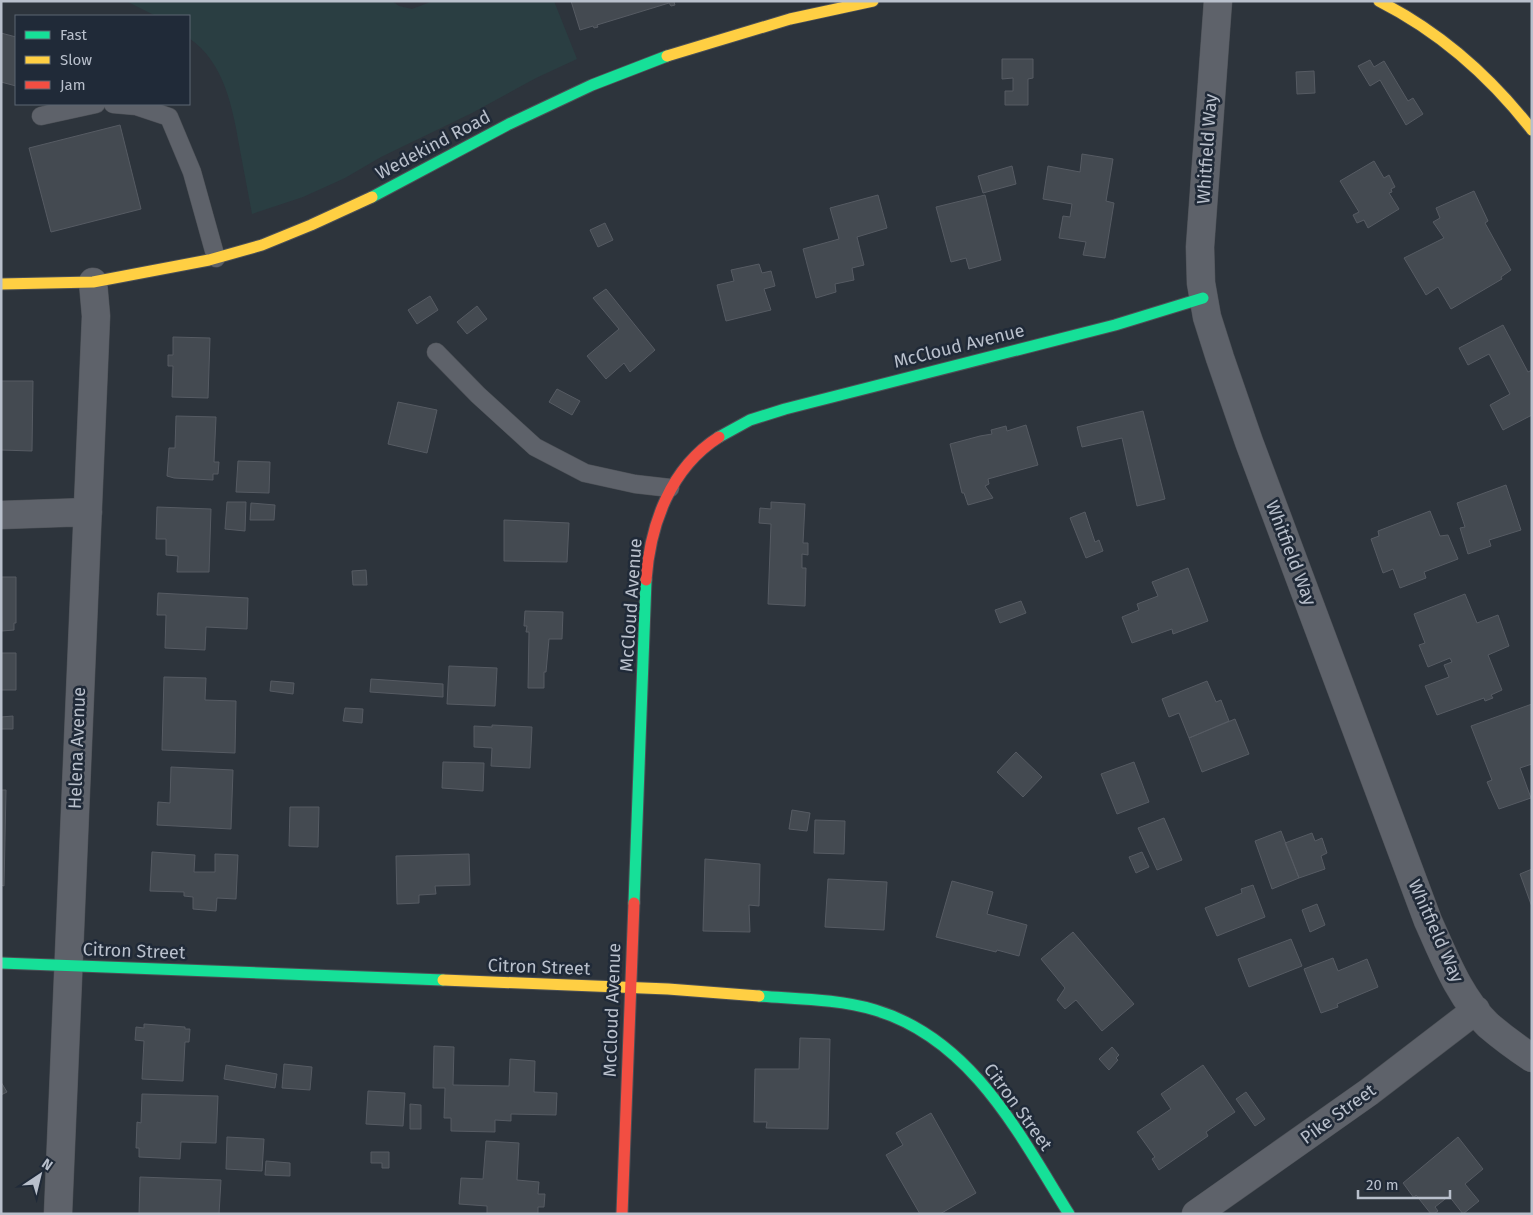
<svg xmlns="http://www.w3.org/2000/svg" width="1533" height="1215" viewBox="0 0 1533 1215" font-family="'Fira Sans',sans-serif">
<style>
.green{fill:#2a3e42}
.building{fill:#444a51;stroke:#565b63}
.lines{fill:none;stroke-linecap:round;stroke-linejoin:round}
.lane-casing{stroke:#4c5056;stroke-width:19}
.street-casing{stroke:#4c5056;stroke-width:29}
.fast-casing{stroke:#4c5056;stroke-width:13}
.slow-casing{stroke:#4c5056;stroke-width:13}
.jam-casing{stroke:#4c5056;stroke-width:13}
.lane{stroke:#5e626a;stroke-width:18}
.street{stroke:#5e626a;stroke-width:28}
.fast{stroke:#16e098;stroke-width:11}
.slow{stroke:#ffcf43;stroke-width:11}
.jam{stroke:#f24e42;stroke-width:11}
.labels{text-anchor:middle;stroke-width:5;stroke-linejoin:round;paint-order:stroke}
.street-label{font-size:18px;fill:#b9c0cc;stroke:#202a38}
</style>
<rect width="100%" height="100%" fill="#2d343c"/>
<path class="green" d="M 126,1 L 392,1 L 399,6 L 412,9 L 433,1 L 554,1 L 577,59 L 536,78 L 472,113 L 381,157 L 345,178 L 303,197 L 252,214 C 248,193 244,171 240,150 C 233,109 225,63 189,38 L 189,16 L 156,16 Z"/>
<path class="building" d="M 571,1 L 676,1 L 674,2 L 675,5 L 671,6 L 669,3 L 597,25 L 598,27 L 594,28 L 593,26 L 580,30 Z
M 1,33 L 16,37 L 16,86 L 1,82 Z
M 1002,59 L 1033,59 L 1033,78 L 1028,79 L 1028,105 L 1005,105 L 1005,91 L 1013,91 L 1013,78 L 1002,79 Z
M 1370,60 L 1374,67 L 1384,61 L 1408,101 L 1413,98 L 1423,114 L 1406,125 L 1380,80 L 1370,86 L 1358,66 Z
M 1314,71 L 1315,93 L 1297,94 L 1296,72 Z
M 120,125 L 141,209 L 51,232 L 29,148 Z
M 1082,154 L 1113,159 L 1106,201 L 1114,203 L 1105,258 L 1083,255 L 1086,242 L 1059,238 L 1063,216 L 1070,217 L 1072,204 L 1043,199 L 1048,166 L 1080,172 Z
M 1374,161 L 1384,178 L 1389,175 L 1395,187 L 1391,189 L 1392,192 L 1389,193 L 1399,209 L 1368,228 L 1364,220 L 1357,223 L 1353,215 L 1359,212 L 1340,181 Z
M 1012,166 L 1016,184 L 983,193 L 978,176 Z
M 1474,191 L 1488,221 L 1485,223 L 1511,270 L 1501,277 L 1502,279 L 1451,309 L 1438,287 L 1426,295 L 1404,258 L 1444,238 L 1433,222 L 1440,218 L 1436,208 Z
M 878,195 L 887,228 L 857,237 L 864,265 L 852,268 L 854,280 L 835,284 L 836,292 L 816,298 L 803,249 L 839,239 L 830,208 Z
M 985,195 L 1001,260 L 969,269 L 966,258 L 951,262 L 936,207 Z
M 605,223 L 613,240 L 598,247 L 590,230 Z
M 759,264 L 762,273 L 771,271 L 775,286 L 764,289 L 771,310 L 726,321 L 717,285 L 734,281 L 731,270 Z
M 606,289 L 655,350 L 630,372 L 624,363 L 606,379 L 587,356 L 619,329 L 593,298 Z
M 430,296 L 438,310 L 417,324 L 408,310 Z
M 477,306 L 487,319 L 467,334 L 457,322 Z
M 1503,325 L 1528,372 L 1532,370 L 1532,415 L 1503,430 L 1490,405 L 1510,394 L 1489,354 L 1468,365 L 1459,348 Z
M 173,337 L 210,338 L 208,398 L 172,397 L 173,366 L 168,366 L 168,355 L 173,355 Z
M 1,381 L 33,381 L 32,451 L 1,450 Z
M 557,389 L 580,401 L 572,415 L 549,402 Z
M 398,402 L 437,410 L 427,453 L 388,444 Z
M 1143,411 L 1165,499 L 1137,506 L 1122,438 L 1082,447 L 1077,427 Z
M 176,416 L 216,417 L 214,462 L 219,462 L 218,474 L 213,474 L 213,480 L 174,478 L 167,476 L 169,448 L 175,448 Z
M 1026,425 L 1038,465 L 988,479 L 989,484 L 985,486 L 993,498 L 968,505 L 964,493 L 962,493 L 950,444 L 980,436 L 992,434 L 991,430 L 1006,426 L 1007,431 Z
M 238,461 L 270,462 L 269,493 L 236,492 Z
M 1506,485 L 1521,530 L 1489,540 L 1491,546 L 1468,554 L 1460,528 L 1465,527 L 1457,503 Z
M 227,502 L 246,502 L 245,531 L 225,529 Z
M 771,502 L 805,504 L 803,543 L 808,543 L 808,555 L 802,554 L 802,568 L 806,568 L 805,606 L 768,604 L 771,524 L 759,523 L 760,508 L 771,509 Z
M 251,503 L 275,505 L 274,520 L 250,520 Z
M 157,507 L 211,509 L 209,572 L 177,572 L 178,556 L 166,555 L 166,539 L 156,539 Z
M 1430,511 L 1440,536 L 1448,535 L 1458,559 L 1424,572 L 1426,578 L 1400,588 L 1393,569 L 1383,573 L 1371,539 L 1379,536 L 1378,531 Z
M 1085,512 L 1095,542 L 1099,540 L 1103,551 L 1086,558 L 1070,518 Z
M 504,520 L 569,523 L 567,562 L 504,561 Z
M 1188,568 L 1208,621 L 1173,634 L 1172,629 L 1132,643 L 1122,617 L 1139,610 L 1137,604 L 1158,596 L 1152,582 Z
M 366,570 L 367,585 L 353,585 L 352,571 Z
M 1,577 L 16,577 L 16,623 L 14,623 L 14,630 L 2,631 Z
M 158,593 L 248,598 L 247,629 L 206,627 L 205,650 L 165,648 L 166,615 L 157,615 Z
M 1465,594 L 1477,623 L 1498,615 L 1509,646 L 1488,655 L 1502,690 L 1491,695 L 1493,698 L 1485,701 L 1484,698 L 1437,715 L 1425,686 L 1449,677 L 1444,665 L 1452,662 L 1450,658 L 1428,667 L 1419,645 L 1425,643 L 1414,614 Z
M 1021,601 L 1026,613 L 1000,623 L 995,610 Z
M 525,611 L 563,612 L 562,639 L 549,639 L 546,672 L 544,672 L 544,688 L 528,688 L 529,632 L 526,632 L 527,626 L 524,626 Z
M 1,653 L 16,653 L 16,690 L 1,690 Z
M 449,666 L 497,668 L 495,706 L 447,704 Z
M 164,677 L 206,678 L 205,700 L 236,701 L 235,753 L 162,750 Z
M 371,679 L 443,684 L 443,697 L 370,692 Z
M 271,681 L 294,683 L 293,694 L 270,691 Z
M 1207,681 L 1216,702 L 1221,700 L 1229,721 L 1189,738 L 1179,713 L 1169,717 L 1162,699 Z
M 1532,704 L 1532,764 L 1520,768 L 1531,798 L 1499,809 L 1487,782 L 1492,780 L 1471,726 Z
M 345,708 L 363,709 L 362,723 L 343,721 Z
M 13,716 L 13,729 L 1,729 L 1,717 Z
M 1235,719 L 1249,754 L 1202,772 L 1189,738 Z
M 492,725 L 532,727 L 530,768 L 491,766 L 492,748 L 474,747 L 474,726 L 492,727 Z
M 1016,752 L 1042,777 L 1023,797 L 997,772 Z
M 443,762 L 484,763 L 483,791 L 442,788 Z
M 1134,762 L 1149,802 L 1117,814 L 1101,774 Z
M 171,767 L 233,770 L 231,829 L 157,825 L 158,802 L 170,803 Z
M 1,790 L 6,790 L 4,886 L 1,885 Z
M 290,807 L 319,807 L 318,847 L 289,846 Z
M 792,810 L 810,813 L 807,831 L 789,829 Z
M 1164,818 L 1182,860 L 1157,870 L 1138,828 Z
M 815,820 L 845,821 L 844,854 L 814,853 Z
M 1281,831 L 1299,878 L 1272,889 L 1255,841 Z
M 1312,833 L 1315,841 L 1322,838 L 1327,853 L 1321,856 L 1325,869 L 1299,878 L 1285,843 Z
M 152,852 L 195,855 L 194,872 L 215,872 L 215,854 L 238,855 L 236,899 L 217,898 L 216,911 L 193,909 L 193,897 L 184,896 L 184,892 L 150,891 Z
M 1142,852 L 1149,867 L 1136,873 L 1129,857 Z
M 469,854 L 470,885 L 435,886 L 436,894 L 419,895 L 419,903 L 397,904 L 396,856 Z
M 705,859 L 760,864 L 759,906 L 749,905 L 750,932 L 703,931 Z
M 1532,869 L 1532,907 L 1520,874 Z
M 828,879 L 887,882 L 884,930 L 825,927 Z
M 952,881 L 993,892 L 987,914 L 1027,925 L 1019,956 L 997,950 L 996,952 L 936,937 Z
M 1253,885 L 1265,917 L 1217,936 L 1205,908 L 1242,893 L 1241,889 Z
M 1317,904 L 1325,925 L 1310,932 L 1302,910 Z
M 1073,932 L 1134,1004 L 1102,1031 L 1076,1000 L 1065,1009 L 1057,1000 L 1065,988 L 1041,959 Z
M 1291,939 L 1302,966 L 1249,987 L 1238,959 Z
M 1333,958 L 1338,971 L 1367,959 L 1378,987 L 1337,1004 L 1338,1007 L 1321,1013 L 1304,969 Z
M 144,1024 L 185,1027 L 185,1029 L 190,1029 L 189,1042 L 185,1042 L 183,1081 L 142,1079 L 144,1041 L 135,1040 L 136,1027 L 144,1028 Z
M 800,1038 L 830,1039 L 828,1129 L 766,1128 L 767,1122 L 754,1122 L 755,1069 L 799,1069 Z
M 434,1046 L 454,1047 L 453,1085 L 509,1086 L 510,1059 L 535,1061 L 534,1092 L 557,1093 L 556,1115 L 511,1114 L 511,1121 L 495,1120 L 495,1132 L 451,1131 L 451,1118 L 444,1118 L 445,1088 L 433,1088 Z
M 1112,1047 L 1119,1055 L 1116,1058 L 1118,1060 L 1109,1070 L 1099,1059 Z
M 284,1064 L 312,1067 L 310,1090 L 282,1088 Z
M 226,1065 L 277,1074 L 275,1088 L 224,1079 Z
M 1203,1065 L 1235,1112 L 1206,1132 L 1208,1136 L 1159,1170 L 1152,1159 L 1155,1157 L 1137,1132 L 1171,1109 L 1161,1094 Z
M 1,1082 L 7,1092 L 1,1095 Z
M 368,1091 L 405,1093 L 403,1126 L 366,1124 Z
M 1246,1092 L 1265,1119 L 1255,1126 L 1236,1099 Z
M 142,1094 L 218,1096 L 216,1143 L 181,1142 L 180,1159 L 139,1157 L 139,1148 L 136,1148 L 137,1122 L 141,1123 Z
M 410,1104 L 421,1105 L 421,1129 L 410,1129 Z
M 931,1113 L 976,1193 L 940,1214 L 920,1214 L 886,1155 L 903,1145 L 896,1133 Z
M 227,1137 L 264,1139 L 262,1171 L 226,1169 Z
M 1458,1137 L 1483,1169 L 1465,1184 L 1479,1201 L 1463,1214 L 1449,1196 L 1435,1207 L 1438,1211 L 1434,1214 L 1431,1214 L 1416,1195 L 1414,1198 L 1403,1183 Z
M 486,1141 L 519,1143 L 517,1180 L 539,1182 L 538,1194 L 545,1194 L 544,1207 L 538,1207 L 538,1214 L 487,1214 L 487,1206 L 459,1204 L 461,1178 L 483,1179 Z
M 371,1152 L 389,1152 L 389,1168 L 382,1168 L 382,1163 L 371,1163 Z
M 266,1161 L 290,1163 L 290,1176 L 265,1175 Z
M 140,1177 L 221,1180 L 219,1214 L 139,1214 Z"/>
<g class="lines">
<g class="lane-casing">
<path id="lane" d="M 113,104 L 136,106 L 169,117 L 192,172 L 216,258
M 41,116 L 96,104
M 436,352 L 478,395 L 535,447 L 585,473 L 635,484 L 670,488"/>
</g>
<g class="street-casing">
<path id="street" d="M 1218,1 L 1200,247 L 1201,283 L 1207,317 L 1220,358 L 1249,442 L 1428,921 C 1444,956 1459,997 1488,1025 C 1502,1037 1517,1048 1532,1058
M 1,515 L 88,512
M 58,1214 L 96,316 L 93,282
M 1196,1214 L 1369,1092 L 1476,1010"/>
</g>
<g class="fast-casing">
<path id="fast" d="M 372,197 L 509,124 L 592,85 L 667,56
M 719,437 L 750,420 L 785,409 L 1115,325 L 1203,298
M 634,903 L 646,580
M 1,963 L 443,980
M 759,996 C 797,999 838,999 875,1010 C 972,1039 1019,1134 1069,1214"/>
</g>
<g class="slow-casing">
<path id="slow" d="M 1379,1 C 1440,32 1490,76 1532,130
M 667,56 L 790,19 L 873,1
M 1,284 L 93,282 L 209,260 L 262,245 L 311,225 L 372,197
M 443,980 L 668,989 L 759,996"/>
</g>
<g class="jam-casing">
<path id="jam" d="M 646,580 C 650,525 670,468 719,437
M 622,1214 L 634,903"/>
</g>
<use href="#lane" class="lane"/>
<use href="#street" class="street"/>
<use href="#fast" class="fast"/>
<use href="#slow" class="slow"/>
<use href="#jam" class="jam"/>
</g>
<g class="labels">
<g class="street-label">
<text transform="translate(433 145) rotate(-28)" y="6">Wedekind Road</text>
<text transform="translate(1207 149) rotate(-86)" y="6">Whitfield Way</text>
<text transform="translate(959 346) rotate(-14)" y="6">McCloud Avenue</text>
<text transform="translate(1291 553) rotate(69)" y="6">Whitfield Way</text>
<text transform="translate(631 605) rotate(-86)" y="6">McCloud Avenue</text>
<text transform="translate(77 748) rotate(-88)" y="6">Helena Avenue</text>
<text transform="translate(1436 931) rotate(66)" y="6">Whitfield Way</text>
<text transform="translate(134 951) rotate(2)" y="6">Citron Street</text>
<text transform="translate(539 967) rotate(2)" y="6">Citron Street</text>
<text transform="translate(612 1010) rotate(-88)" y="6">McCloud Avenue</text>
<text transform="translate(1018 1107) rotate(54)" y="6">Citron Street</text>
<text transform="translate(1338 1114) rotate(-36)" y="6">Pike Street</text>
</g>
</g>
<rect width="1533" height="1215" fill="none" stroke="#b9c0cc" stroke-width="5"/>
<rect x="15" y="15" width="175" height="90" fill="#202a38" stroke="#5d6673"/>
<rect x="25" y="31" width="25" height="8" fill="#16e098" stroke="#5d6673"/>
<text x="60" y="40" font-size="15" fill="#b9c0cc">Fast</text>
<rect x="25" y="56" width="25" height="8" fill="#ffcf43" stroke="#5d6673"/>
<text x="60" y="65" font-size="15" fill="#b9c0cc">Slow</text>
<rect x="25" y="81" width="25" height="8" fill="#f24e42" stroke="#5d6673"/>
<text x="60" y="90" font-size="15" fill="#b9c0cc">Jam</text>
<g transform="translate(40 1175) rotate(35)" stroke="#202a38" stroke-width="4" paint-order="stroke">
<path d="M0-4L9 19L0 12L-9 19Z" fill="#b9c0cc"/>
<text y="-8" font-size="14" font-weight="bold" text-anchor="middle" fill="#b9c0cc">N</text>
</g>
<path d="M1358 1190v8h92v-8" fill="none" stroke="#b9c0cc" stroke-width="2.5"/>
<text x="1366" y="1190" font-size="15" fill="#b9c0cc" stroke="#202a38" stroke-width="4" paint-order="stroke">20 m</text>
</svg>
